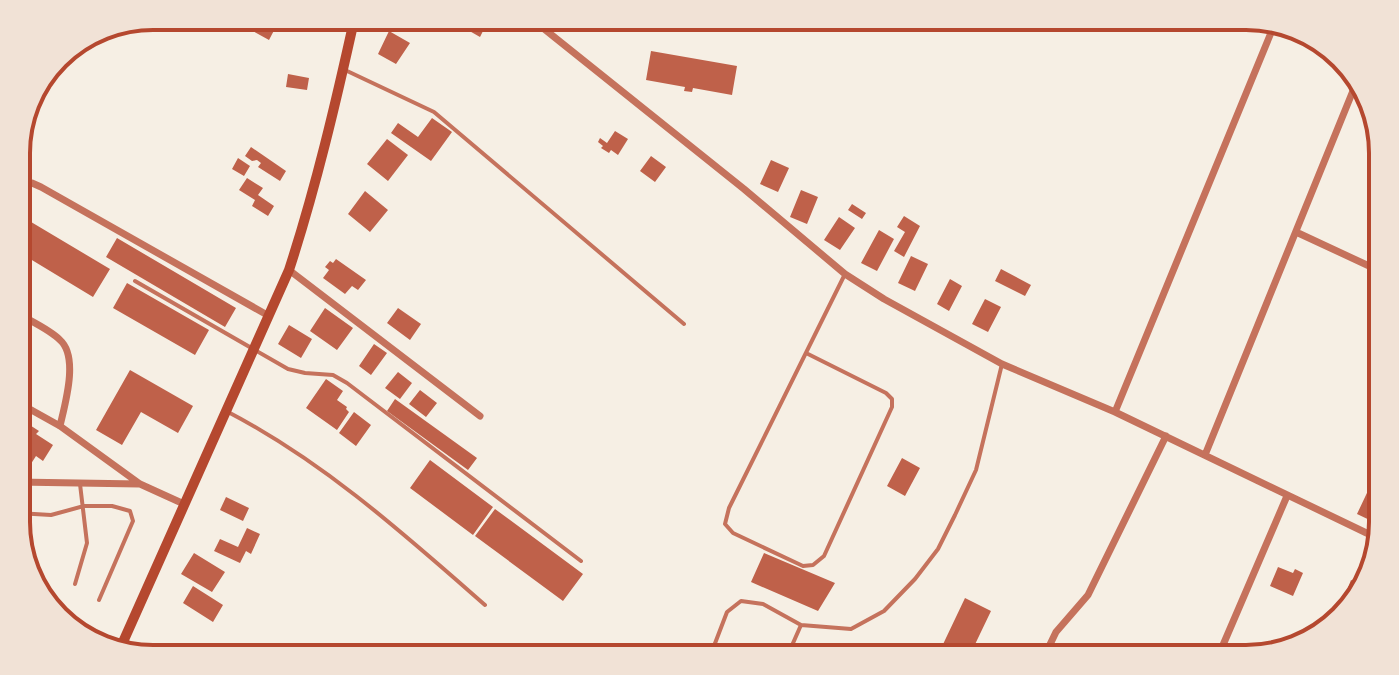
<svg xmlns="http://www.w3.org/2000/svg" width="1399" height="675" viewBox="0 0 1399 675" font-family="Inter,sans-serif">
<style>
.building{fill:#bf614a}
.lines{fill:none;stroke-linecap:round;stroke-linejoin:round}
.service{stroke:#c5725c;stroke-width:4}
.minor{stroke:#c5725c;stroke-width:7}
.secondary{stroke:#b5482f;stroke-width:10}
.rim{fill:none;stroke:#b5482f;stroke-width:4}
</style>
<rect width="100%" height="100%" fill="#f6efe4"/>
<path class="building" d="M 245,16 L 275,16 L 280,19 L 269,40 L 240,24 Z
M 473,16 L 487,23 L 480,37 L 466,29 Z
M 389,31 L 410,43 L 396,64 L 378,54 Z
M 651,51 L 737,66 L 732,95 L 693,88 L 692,92 L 684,91 L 685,87 L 646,80 Z
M 288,74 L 309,78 L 307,90 L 286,87 Z
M 432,118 L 452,132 L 431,161 L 391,133 L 398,123 L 418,137 Z
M 615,131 L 628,139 L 618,155 L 611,150 L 609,153 L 601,148 L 603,146 L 598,142 L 600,138 L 607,143 Z
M 387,139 L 408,155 L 388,181 L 367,164 Z
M 251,147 L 286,171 L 280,181 L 258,167 L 261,163 L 257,160 L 252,161 L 245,156 Z
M 651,156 L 666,167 L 655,182 L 640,171 Z
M 238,158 L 250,166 L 244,176 L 232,169 Z
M 771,160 L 789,168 L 778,192 L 760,184 Z
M 247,178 L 263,188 L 258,195 L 274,206 L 268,216 L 252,206 L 255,200 L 239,190 Z
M 801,190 L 818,197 L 807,224 L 790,217 Z
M 365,191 L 388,210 L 370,232 L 348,214 Z
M 852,204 L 866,213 L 862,219 L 848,210 Z
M 16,213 L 110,269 L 93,297 L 17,251 Z
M 904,216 L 920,226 L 904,257 L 894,251 L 905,232 L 897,227 Z
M 839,217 L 855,228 L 840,250 L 824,240 Z
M 879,230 L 894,239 L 877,271 L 861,263 Z
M 117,238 L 236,308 L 225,327 L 106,257 Z
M 911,256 L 928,264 L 915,291 L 898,283 Z
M 336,259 L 366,280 L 358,290 L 352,286 L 345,294 L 323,278 L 329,270 L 325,267 L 330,261 L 333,263 Z
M 1001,269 L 1031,285 L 1025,296 L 995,281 Z
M 950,279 L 962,286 L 949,311 L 937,304 Z
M 127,283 L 209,330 L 195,355 L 113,308 Z
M 985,299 L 1001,307 L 988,332 L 972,324 Z
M 325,308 L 353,328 L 337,350 L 310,331 Z
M 398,308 L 421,324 L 410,340 L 387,323 Z
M 289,325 L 312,339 L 301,358 L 278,344 Z
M 17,343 L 32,352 L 22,368 L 17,365 Z
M 374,344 L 387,353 L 371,375 L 359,366 Z
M 130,370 L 193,406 L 178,433 L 141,412 L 122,445 L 96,430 Z
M 398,372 L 412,383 L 400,399 L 385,388 Z
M 326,379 L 343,391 L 337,400 L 347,407 L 346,409 L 349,412 L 337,430 L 306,408 Z
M 420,390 L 437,403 L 426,417 L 409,404 Z
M 395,399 L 477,458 L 468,470 L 387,411 Z
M 354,412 L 371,425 L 356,446 L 339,433 Z
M 22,420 L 39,431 L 36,434 L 53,445 L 43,461 L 36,456 L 27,470 L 17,464 L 17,429 Z
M 902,458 L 920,468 L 905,496 L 887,486 Z
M 1383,459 L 1383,514 L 1378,524 L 1357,514 Z
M 430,460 L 493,507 L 473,535 L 410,488 Z
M 226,497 L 249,508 L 243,521 L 220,510 Z
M 495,509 L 583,574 L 563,601 L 475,536 Z
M 247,528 L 260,534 L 251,554 L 246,551 L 240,563 L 214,551 L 220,539 L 238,547 Z
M 194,553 L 225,572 L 212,592 L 181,574 Z
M 764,553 L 835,583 L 818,611 L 751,582 Z
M 1278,567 L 1293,573 L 1295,569 L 1303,573 L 1293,596 L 1270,586 Z
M 33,577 L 46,586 L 40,596 Z
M 1351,580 L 1366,586 L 1345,610 L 1340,608 Z
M 193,586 L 223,605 L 213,622 L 183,603 Z
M 965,598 L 991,611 L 968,659 L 936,659 Z"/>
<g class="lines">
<path class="service" d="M 345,70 L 434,112 L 684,324
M 135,281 L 288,369 L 305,373 L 333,375 L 347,383 L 581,561
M 806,353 L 886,393 L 892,399 L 892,407 L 824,556 L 813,565 L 803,566 L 733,533 L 725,524 L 729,508 L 845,274
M 228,412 C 324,462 404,534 485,605
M 17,513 L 51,515 L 84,506 L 112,506 L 130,511 L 133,521 L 99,600
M 75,584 L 87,543 L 80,484
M 709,659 L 727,612 L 741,601 L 763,604 L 801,625 L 851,629 L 884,611 L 915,579 L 938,549 L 955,515 L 976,470 L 1002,364
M 786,659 L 801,625"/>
<path class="minor" d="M 528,16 L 744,189 L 845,274 L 884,299 L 1002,364 L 1115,412 L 1379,539
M 16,195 L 25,186 L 32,183 L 41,187 L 269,316
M 1296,232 L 1382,272
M 289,270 L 480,416
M 17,313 C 30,321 49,329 60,340 C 79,357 65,404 60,426
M 17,402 L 60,426 L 140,484 L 184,504
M 1115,412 L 1275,23
M 1205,455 L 1359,76
M 17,482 L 139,484
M 123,641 L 154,659
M 1043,659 L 1056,632 L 1088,595 L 1166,436
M 1217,659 L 1287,496"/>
<path class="secondary" d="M 119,651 L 289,270 C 316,187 336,102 355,16"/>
</g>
<path d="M0 0H1399V675H0ZM153 30H1246A123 123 0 0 1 1369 153V522A123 123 0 0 1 1246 645H153A123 123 0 0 1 30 522V153A123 123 0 0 1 153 30Z" fill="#f1e2d6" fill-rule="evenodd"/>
<path class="rim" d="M153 30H1246A123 123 0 0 1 1369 153V522A123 123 0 0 1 1246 645H153A123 123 0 0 1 30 522V153A123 123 0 0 1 153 30Z"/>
</svg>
